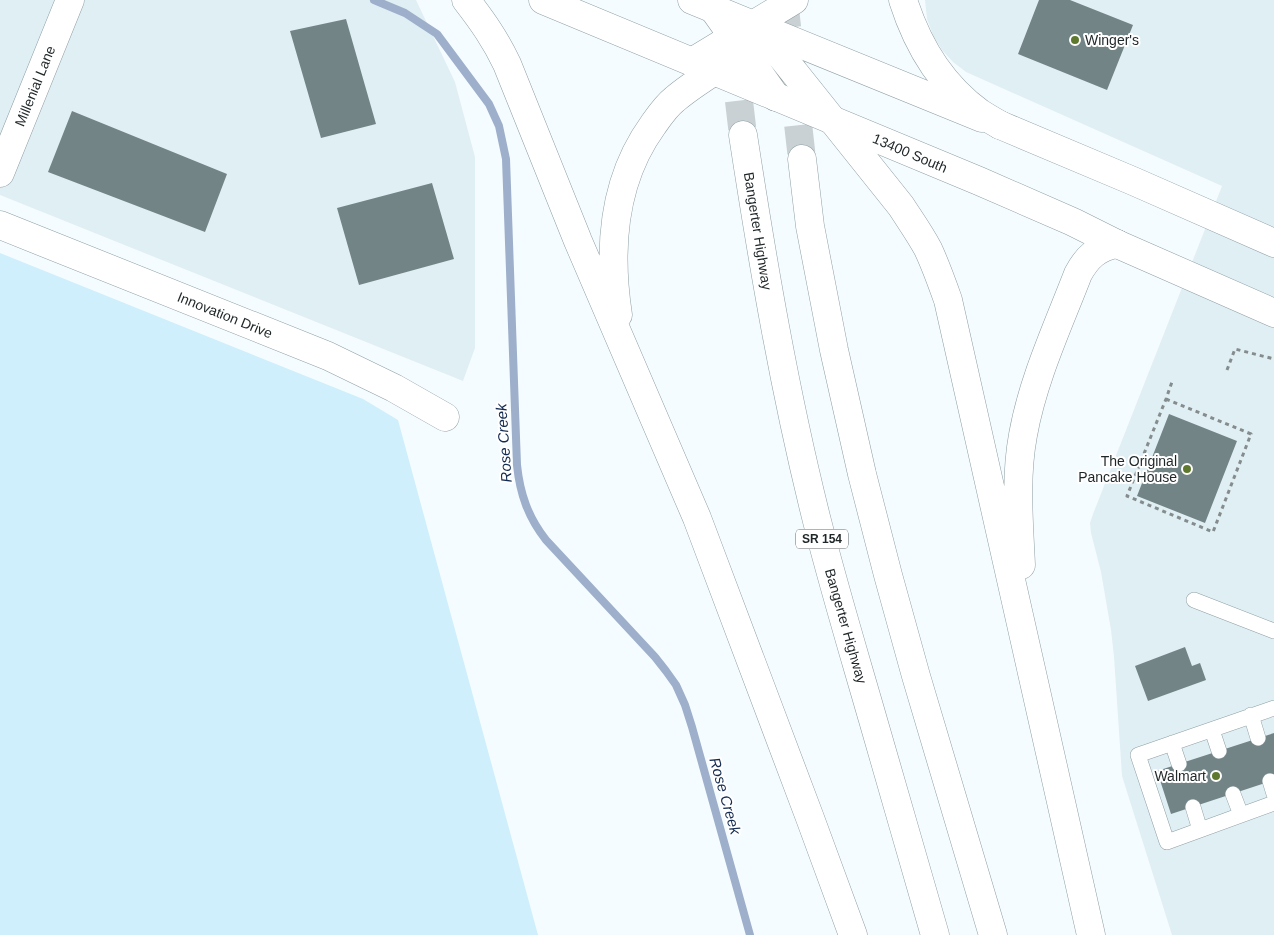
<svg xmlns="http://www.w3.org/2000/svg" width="1274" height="935" viewBox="0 0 1274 935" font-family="Arial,sans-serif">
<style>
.built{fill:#e0eff4}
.green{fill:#ceeffb}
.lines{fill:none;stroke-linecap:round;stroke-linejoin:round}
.stream{stroke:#9dafca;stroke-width:8}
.building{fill:#738486}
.motorway-tunnel{stroke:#cad1d4;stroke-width:28;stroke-dasharray:28 14;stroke-linecap:butt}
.service-casing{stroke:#8f9fa5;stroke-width:16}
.minor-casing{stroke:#8f9fa5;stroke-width:29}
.secondary-casing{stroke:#8f9fa5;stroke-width:29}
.primary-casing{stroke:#8f9fa5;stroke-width:29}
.motorway-casing{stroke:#8f9fa5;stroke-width:29}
.path{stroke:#858c8e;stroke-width:3;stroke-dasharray:4 4;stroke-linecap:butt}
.service{stroke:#fff;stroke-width:15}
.minor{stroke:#fff;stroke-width:28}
.secondary{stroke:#fff;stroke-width:28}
.primary{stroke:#fff;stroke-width:28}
.motorway{stroke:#fff;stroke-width:28}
.poi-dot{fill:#5e792d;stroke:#fff;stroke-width:2}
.labels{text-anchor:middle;stroke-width:4;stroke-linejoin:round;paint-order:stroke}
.shield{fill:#fff;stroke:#626768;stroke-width:1}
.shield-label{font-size:12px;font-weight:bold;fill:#1f2628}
.poi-label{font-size:14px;fill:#1f2628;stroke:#fff;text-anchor:end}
.street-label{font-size:14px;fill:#1f2628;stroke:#fff}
.water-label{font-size:15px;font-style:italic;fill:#132b50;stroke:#fff}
</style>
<rect width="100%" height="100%" fill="#f5fcff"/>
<path class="built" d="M 0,0 L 416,0 L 455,82 L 475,157 L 475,348 L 463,381 L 0,195 Z
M 925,0 L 1274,0 L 1274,935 L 1172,935 L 1122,776 L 1114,657 L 1111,630 L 1101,572 L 1091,533 L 1090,523 L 1093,514 L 1222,186 L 966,72 L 953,62 L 942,50 L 933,35 L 927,19 Z"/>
<path class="green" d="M 0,253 L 363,399 L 398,420 L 538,935 L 0,935 Z"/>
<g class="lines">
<path class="stream" d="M 374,0 L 405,13 L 437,34 L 489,104 L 499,126 L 506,159 L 517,465 C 520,494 528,517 546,540 L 655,657 L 666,671 L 676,685 L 685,705 L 692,727 L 750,935"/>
</g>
<path class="building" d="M 1039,0 L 1070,0 L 1133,25 L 1107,90 L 1018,54 Z
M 346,19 L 376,124 L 321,138 L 290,31 Z
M 72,111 L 227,174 L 205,232 L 48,172 Z
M 432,183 L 454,259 L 359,285 L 337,208 Z
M 1169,414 L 1237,441 L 1205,523 L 1137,496 Z
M 1185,647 L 1192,666 L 1200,663 L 1206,680 L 1148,701 L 1135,666 Z
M 1274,733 L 1274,780 L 1171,814 L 1157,771 Z"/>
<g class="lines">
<path class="motorway-tunnel" d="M 784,0 L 802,159
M 734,59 L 743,135"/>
<g class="service-casing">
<path id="service" d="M 1194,600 L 1274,631
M 1274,708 L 1138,755 L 1167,842 L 1274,803
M 1251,715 L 1258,738
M 1212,730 L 1219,751
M 1172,743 L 1179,764
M 1270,781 L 1274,794
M 1233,794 L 1241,815
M 1193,807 L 1200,830"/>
</g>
<g class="minor-casing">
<path id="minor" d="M 0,173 L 70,0
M 0,225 L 328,356 L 394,388 L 445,417"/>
</g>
<g class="secondary-casing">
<path id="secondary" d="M 1000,125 L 1133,181 L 1274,243
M 1117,244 L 1274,313"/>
</g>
<g class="primary-casing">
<path id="primary" d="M 543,0 L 979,181 L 1073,222 L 1117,244
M 692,0 L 982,118"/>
</g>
<g class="motorway-casing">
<path id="motorway" d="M 466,0 C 483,22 495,39 507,64 L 578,241 L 697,518 L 810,818 L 853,935
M 707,0 L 776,97
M 903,0 C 917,44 941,85 980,113 C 986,117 993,121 1000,125
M 758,27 L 901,206 C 910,220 920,234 928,249 C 936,266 942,283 948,300 L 1091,935
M 692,62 L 794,0
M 743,135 C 763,265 785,394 817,521 C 834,588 854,654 873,720 C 894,792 914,863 935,935
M 802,159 L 810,226 L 834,350 L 862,474 L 888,575 L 916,676 L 993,935
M 618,315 C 608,249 613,180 653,125 C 660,115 666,106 675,99 C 688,88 702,79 716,70 C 735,58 754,45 774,33
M 1021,565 C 1019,522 1015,478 1023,435 C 1033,379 1058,326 1078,274 C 1087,257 1098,247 1117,244"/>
</g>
<path class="path" d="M 1227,370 L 1235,349 L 1274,359
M 1166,399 L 1251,434 L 1213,532 L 1127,496 L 1166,399 L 1173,379"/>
<use href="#service" class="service"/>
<use href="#minor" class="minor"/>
<use href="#secondary" class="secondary"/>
<use href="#primary" class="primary"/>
<use href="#motorway" class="motorway"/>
</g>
<g class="poi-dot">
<circle cx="1075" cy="40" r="5"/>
<circle cx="1187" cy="469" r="5"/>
<circle cx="1216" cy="776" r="5"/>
</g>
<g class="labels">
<rect class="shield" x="796" y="529.5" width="52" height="19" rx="4"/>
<g class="shield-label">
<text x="822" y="543">SR 154</text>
</g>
<g class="poi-label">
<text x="1085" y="45" text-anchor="start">Winger's</text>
<text x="1177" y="466">The Original<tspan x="1177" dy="16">Pancake House</tspan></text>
<text x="1206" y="781">Walmart</text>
</g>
<g class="street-label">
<text transform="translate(35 86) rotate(-68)" y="5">Millenial Lane</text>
<text transform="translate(910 153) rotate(23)" y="5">13400 South</text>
<text transform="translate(758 231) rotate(81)" y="5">Bangerter Highway</text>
<text transform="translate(225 315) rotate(22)" y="5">Innovation Drive</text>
<text transform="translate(846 626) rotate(74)" y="5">Bangerter Highway</text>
</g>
<g class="water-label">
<text transform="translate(504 443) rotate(-94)" y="5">Rose Creek</text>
<text transform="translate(725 796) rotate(74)" y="5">Rose Creek</text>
</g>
</g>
</svg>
